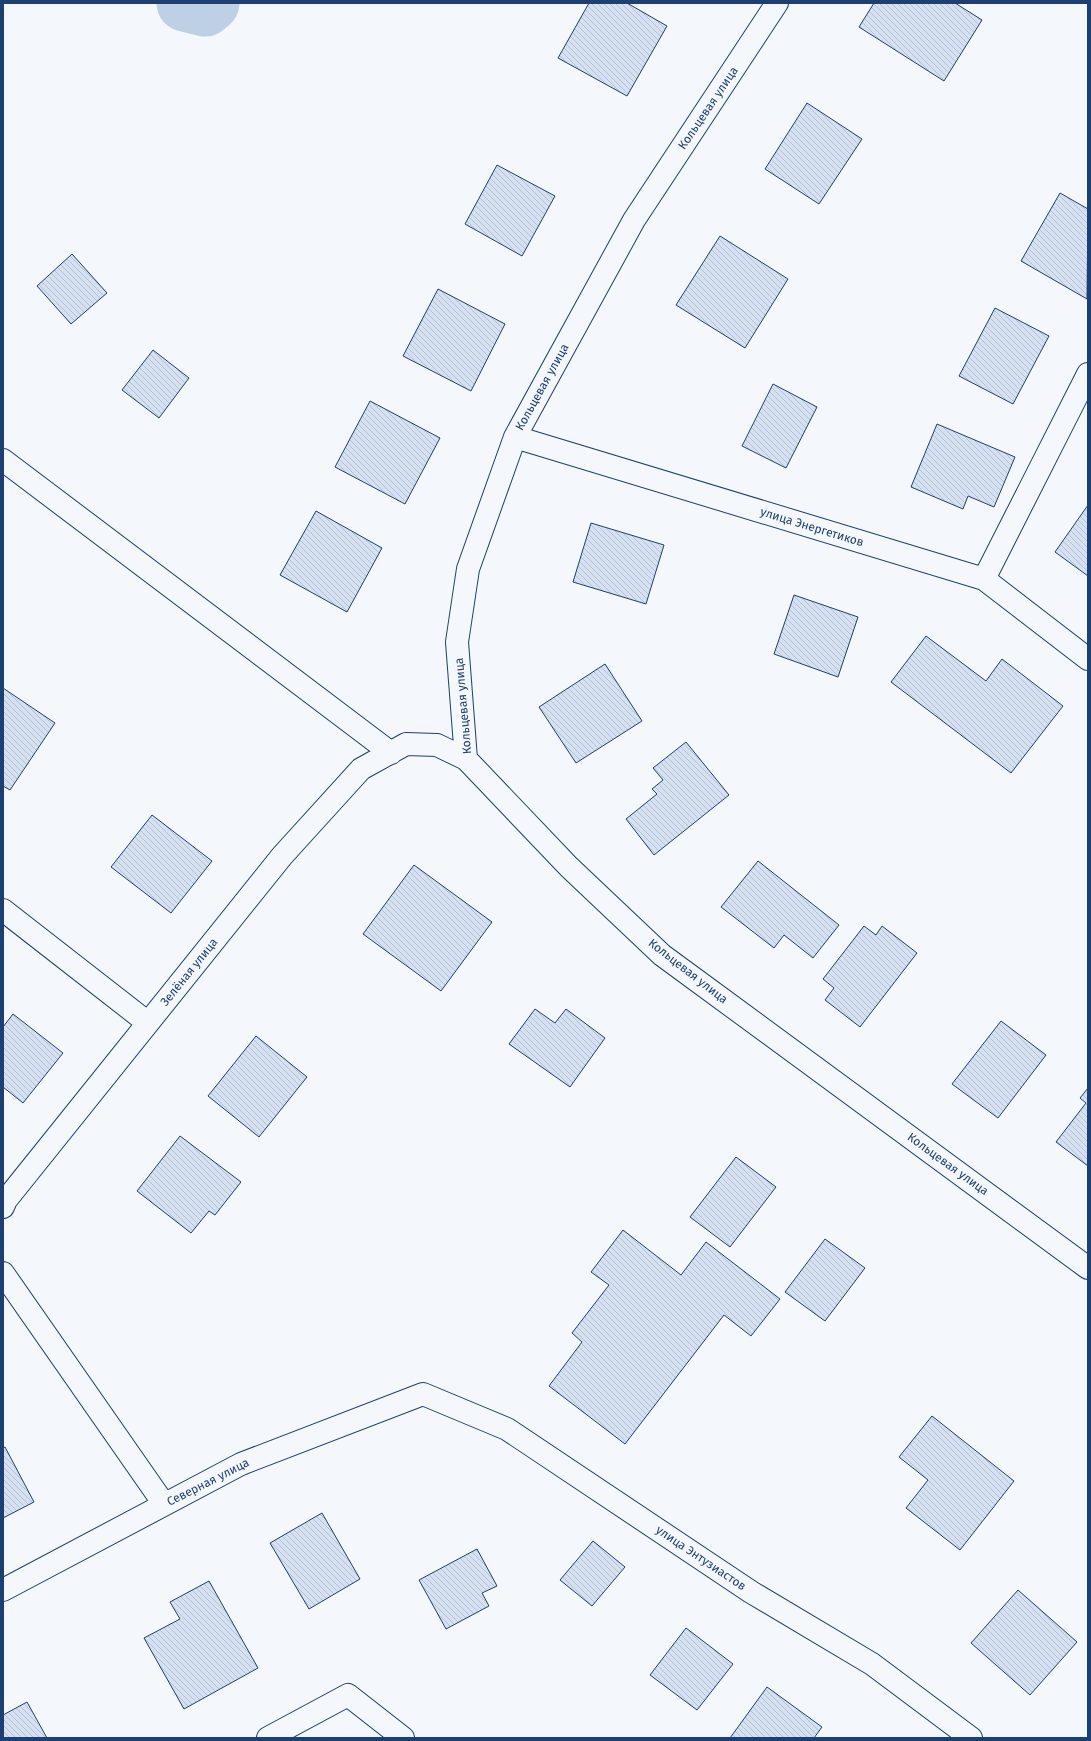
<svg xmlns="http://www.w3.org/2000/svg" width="1091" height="1741" viewBox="0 0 1091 1741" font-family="'Fira Sans',sans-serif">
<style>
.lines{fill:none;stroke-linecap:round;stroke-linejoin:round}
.river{stroke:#bed0e5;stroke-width:57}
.building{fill:url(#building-back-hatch);stroke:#1d3f73}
.minor-casing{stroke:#1d3f73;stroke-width:24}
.minor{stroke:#f4f7fb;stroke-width:22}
.labels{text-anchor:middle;stroke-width:3;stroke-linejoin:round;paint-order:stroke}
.street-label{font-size:12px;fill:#1d3f73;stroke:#f4f7fb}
</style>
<defs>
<pattern id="building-back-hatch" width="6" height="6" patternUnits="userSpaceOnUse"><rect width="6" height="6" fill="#d5e0f0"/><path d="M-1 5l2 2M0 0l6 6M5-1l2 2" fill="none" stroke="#b6c1d1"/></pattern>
</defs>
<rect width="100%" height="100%" fill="#f4f7fb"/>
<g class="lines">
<path class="river" d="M 185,3 L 205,8 L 211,3"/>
</g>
<path class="building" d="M 589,3 L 627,3 L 667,26 L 627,96 L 558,58 Z
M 874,3 L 955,3 L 982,20 L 944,81 L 859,27 Z
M 807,103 L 862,139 L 819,204 L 765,169 Z
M 497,165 L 555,196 L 522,256 L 465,224 Z
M 1060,193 L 1088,209 L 1087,299 L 1021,261 Z
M 720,236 L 788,279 L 745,348 L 676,305 Z
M 72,254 L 107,293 L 71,324 L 37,286 Z
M 438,289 L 505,324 L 471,391 L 403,356 Z
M 995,308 L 1049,336 L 1013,404 L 959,376 Z
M 153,350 L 189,378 L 159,418 L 122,390 Z
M 773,384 L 817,407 L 786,468 L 742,446 Z
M 370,401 L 440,438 L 405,504 L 335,467 Z
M 937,424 L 1015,457 L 994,507 L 968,496 L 963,509 L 911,487 Z
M 1088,505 L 1088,576 L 1055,552 Z
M 316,511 L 382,548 L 347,612 L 280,575 Z
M 591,523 L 664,545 L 646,604 L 573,582 Z
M 794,595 L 858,617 L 838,677 L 774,654 Z
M 926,636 L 986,681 L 1002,659 L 1063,706 L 1011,773 L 891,682 Z
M 605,664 L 642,721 L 576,763 L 539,707 Z
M 3,688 L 55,723 L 10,790 L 3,786 Z
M 686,742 L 729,795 L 654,855 L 626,819 L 657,794 L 652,789 L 663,780 L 653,768 Z
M 152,815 L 212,861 L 171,913 L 111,867 Z
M 758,861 L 839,925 L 813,958 L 784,935 L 774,948 L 721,907 Z
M 414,865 L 492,922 L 441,991 L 363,934 Z
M 864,926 L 876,935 L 882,926 L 917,953 L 860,1027 L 825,1000 L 834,988 L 823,979 Z
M 535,1009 L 555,1023 L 566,1009 L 605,1038 L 570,1087 L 509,1044 Z
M 13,1014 L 63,1053 L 23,1103 L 3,1087 L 3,1027 Z
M 1001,1021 L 1046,1055 L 998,1118 L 952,1084 Z
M 256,1036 L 307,1077 L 259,1137 L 208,1096 Z
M 1088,1088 L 1088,1166 L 1056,1142 L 1086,1103 L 1080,1098 Z
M 180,1136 L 241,1182 L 215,1215 L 209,1211 L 191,1233 L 137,1191 Z
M 736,1157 L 776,1187 L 730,1247 L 690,1217 Z
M 623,1230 L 681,1275 L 706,1242 L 780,1299 L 751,1336 L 724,1315 L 625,1444 L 549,1386 L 582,1342 L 572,1333 L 609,1285 L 591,1272 Z
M 825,1239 L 865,1268 L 825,1321 L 785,1292 Z
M 932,1416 L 1014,1481 L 960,1550 L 906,1508 L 928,1480 L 899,1457 Z
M 5,1447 L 34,1502 L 3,1518 L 3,1448 Z
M 322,1513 L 360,1579 L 309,1609 L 270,1543 Z
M 593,1541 L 625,1567 L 592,1606 L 560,1580 Z
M 477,1549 L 497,1586 L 482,1593 L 489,1606 L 446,1629 L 419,1580 Z
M 209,1581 L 258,1668 L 184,1709 L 144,1638 L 180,1619 L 170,1602 Z
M 1018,1590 L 1077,1642 L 1030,1695 L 971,1643 Z
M 686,1628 L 733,1664 L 697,1710 L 650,1675 Z
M 767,1687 L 822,1727 L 814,1738 L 730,1738 Z
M 27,1702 L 47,1738 L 3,1738 L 3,1715 Z"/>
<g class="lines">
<g class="minor-casing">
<path id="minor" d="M 777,3 L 634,220 L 515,437 L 468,569 L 457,642 L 466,759 L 569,867 L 662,955 L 1088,1268
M 515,437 L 984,579 L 1088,659
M 3,460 L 391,753
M 984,579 L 1088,374
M 3,910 L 148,1023
M 3,1207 L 6,1200 L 282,856 L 361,769 L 406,744 L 437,745 L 466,759
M 3,1273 L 164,1504
M 3,1590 L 241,1464 L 423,1394 L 507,1429 L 751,1592 L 872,1664 L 971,1738
M 268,1738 L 348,1695 L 403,1738"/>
</g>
<use href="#minor" class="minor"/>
</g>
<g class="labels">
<g class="street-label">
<text transform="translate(708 108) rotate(-56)" y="4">Кольцевая улица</text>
<text transform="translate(542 387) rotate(-61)" y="4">Кольцевая улица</text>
<text transform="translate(812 527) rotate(17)" y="4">улица Энергетиков</text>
<text transform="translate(463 706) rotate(-95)" y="4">Кольцевая улица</text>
<text transform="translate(688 971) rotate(38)" y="4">Кольцевая улица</text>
<text transform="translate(189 972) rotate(-51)" y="4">Зелёная улица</text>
<text transform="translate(948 1164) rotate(36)" y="4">Кольцевая улица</text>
<text transform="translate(208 1482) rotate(-27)" y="4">Северная улица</text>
<text transform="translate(701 1558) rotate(34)" y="4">улица Энтузиастов</text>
</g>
</g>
<rect width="1091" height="1741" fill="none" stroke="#1d3f73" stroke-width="8"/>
</svg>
